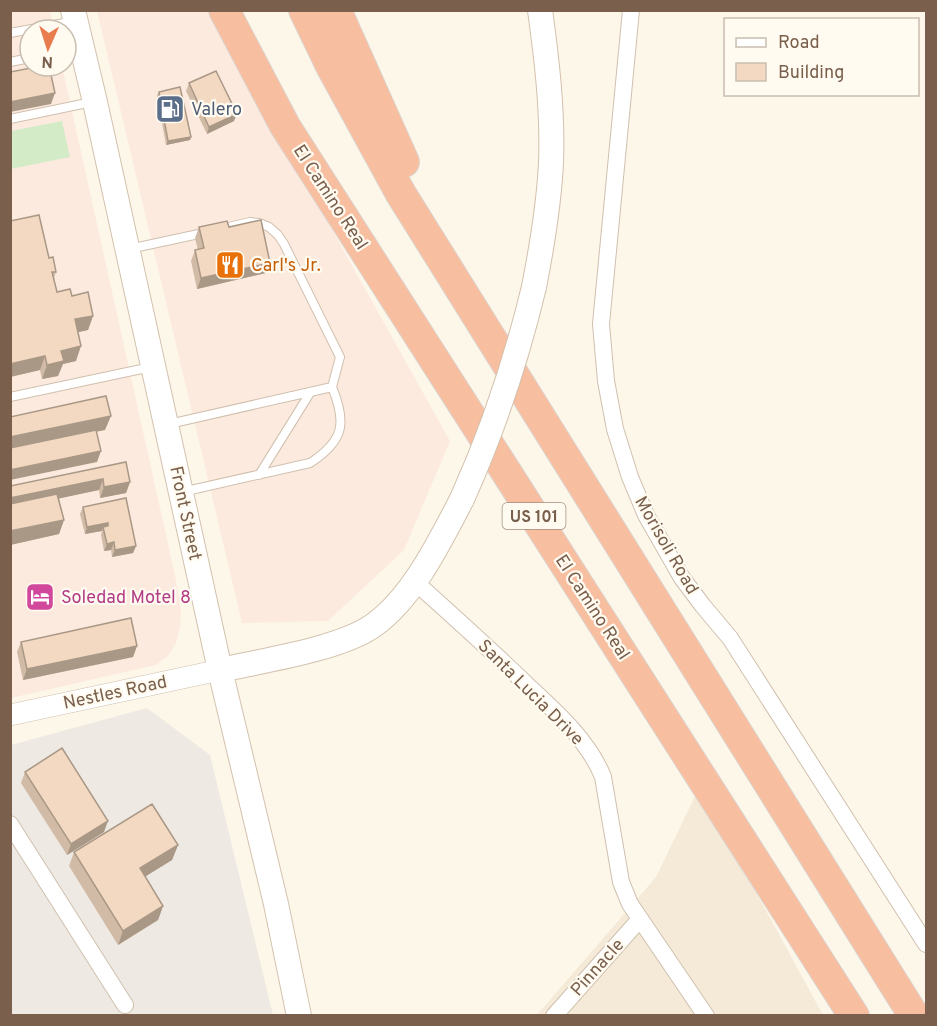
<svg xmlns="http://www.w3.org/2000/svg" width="937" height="1026" viewBox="0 0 937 1026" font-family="Overpass,sans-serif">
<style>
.residential{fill:#f5ead8}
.commercial{fill:#fdeade}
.industrial{fill:#eee9e3}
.green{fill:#d3ecc7}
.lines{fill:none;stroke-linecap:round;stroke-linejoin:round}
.service-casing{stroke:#d0c0ae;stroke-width:10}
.minor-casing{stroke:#d0c0ae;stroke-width:18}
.tertiary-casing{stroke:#d0c0ae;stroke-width:22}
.secondary-casing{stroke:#d3c1ac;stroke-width:26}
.motorway-casing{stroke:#dcd5d0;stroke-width:32}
.service{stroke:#fff;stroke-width:8}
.minor{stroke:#fff;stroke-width:16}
.tertiary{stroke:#fff;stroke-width:21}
.secondary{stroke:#fff;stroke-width:24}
.motorway{stroke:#f8bea0;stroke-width:30}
.secondary-bridge-casing{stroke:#d3c1ac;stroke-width:26;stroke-linecap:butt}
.secondary-bridge{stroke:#fff;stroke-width:24}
.wall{fill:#d1bba6}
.shaded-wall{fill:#aa9887}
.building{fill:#f3d9c1;stroke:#aa9887;stroke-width:1.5}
.labels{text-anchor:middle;stroke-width:4.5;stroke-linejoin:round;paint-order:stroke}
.shield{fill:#fffbf1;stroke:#a18e7e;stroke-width:1.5}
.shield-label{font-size:16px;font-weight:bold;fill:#795f4c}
.service-label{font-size:18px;fill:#4e5e75;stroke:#fffbf1;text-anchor:start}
.street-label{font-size:18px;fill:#795f4c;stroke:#fffbf1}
.food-label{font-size:18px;fill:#c56008;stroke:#fffbf1;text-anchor:start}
.hotel-label{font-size:18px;fill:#b23c85;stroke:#fffbf1;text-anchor:start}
</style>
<rect width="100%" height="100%" fill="#fdf7ea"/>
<path class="residential" d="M 699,788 L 823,1015 L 536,1016 L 656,877 Z"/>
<path class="commercial" d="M 10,11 L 50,11 L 54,30 L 30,30 L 30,66 L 62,66 L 176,580 L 181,611 L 180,628 L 176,643 L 168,656 L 156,665 L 11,698 Z
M 97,11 L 210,11 L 450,441 L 404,550 L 328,621 L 242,623 Z"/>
<path class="industrial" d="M 147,708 L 210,755 L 273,1015 L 11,1016 L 11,745 Z"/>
<path class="green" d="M 62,121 L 70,157 L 11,169 L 11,131 Z"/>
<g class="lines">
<g class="service-casing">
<path id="service" d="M 10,33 L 75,21
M 10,62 L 30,58
M 10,119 L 92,102
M 220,229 L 250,222 L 259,223 L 269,227 L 278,235 L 284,244 L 340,357 L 332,387
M 129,249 L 208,232
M 10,397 L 151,367
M 169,424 L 332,387 C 347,423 344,441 310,463 L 182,492
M 259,475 L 310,393"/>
</g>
<g class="minor-casing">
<path id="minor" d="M 631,10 L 601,324 L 606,381 L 615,429 L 630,477 L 646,515 L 682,578 L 703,606 L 730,638 L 926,944
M 414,581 C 452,615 490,649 527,685 C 555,711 589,741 603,777 L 621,882 L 630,904 L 706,1016
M 10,824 L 125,1005
M 554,1016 L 640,919"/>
</g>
<g class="tertiary-casing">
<path id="tertiary" d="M 10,715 L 220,670"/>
</g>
<g class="secondary-casing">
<path id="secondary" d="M 73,10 L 95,102 L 220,670 L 276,904 L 299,1016
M 534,287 C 542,246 549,204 551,163 C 553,112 547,61 540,10
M 220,670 C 261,661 341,649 374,625 C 413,597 440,541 462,499"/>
</g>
<g class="motorway-casing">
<path id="motorway" d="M 224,10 L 285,126 L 854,1016
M 304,10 L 331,66 L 401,194 L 914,1016
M 336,10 L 404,162"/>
</g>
<use href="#service" class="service"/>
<use href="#minor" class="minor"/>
<use href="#tertiary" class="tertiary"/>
<use href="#secondary" class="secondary"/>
<use href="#motorway" class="motorway"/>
<g class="secondary-bridge-casing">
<path id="secondary-bridge" d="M 462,499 C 494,428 516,362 534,287"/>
</g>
<use href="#secondary-bridge" class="secondary-bridge"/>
</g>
<path class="wall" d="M 189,83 L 234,121 L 207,134 L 186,91 Z
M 159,92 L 191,137 L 190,140 L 166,145 L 157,95 Z
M 10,221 L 49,258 L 56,272 L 54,278 L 57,292 L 72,296 L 93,316 L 88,330 L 78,332 L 76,361 L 63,364 L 58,376 L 42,379 L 40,370 L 10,377 Z
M 199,227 L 229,227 L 270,263 L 266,273 L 197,289 L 191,261 L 195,250 L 198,250 L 195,238 Z
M 126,462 L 130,482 L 126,493 L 100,498 L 99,490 L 59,498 L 64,520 L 59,534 L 10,545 L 10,486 Z
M 126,498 L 136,546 L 133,553 L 112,557 L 111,550 L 104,551 L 101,535 L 102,531 L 85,534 L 80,514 L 83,507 Z
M 21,642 L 137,646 L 133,657 L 23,680 L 17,652 Z
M 25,772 L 104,832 L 67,855 L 21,783 Z
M 178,845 L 172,860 L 145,876 L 163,906 L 158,920 L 118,945 L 69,866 L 74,852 Z"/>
<path class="shaded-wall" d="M 55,93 L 51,104 L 10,112 L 10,102 Z
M 237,114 L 234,121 L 207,134 L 209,127 Z
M 191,137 L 190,140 L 166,145 L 168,141 Z
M 270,263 L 266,273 L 197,289 L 201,278 Z
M 93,316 L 88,330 L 70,334 L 75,319 Z
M 81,346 L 76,361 L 63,364 L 58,376 L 42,379 L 47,365 L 61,351 Z
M 45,356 L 40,370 L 10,377 L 10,364 Z
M 111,416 L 105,430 L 10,450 L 10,437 Z
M 101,451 L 97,462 L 10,480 L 10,470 Z
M 103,479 L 99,490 L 10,509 L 10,498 Z
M 130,482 L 126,493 L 100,498 L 104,487 Z
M 64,520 L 59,534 L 10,545 L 10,531 Z
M 108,523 L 105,530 L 103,527 L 102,531 L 85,534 L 87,527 Z
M 114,542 L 111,550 L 104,551 L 107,544 Z
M 136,546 L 133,553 L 112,557 L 115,550 Z
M 137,646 L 133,657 L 23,680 L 27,669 Z
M 108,821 L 104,832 L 67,855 L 71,844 Z
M 178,845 L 172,860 L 135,883 L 140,868 Z
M 163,906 L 158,920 L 118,945 L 123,931 Z"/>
<path class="building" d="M 41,66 L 49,66 L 55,93 L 10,102 L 10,72 Z
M 216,71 L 237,114 L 209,127 L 189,83 Z
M 180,87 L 191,137 L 168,141 L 159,92 Z
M 39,215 L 49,258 L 53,257 L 56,272 L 52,272 L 57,292 L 70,289 L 72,296 L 88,292 L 93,316 L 75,319 L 81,346 L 61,351 L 64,361 L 47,365 L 45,356 L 10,364 L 10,221 Z
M 261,220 L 270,263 L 201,278 L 195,250 L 204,248 L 199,227 L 227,221 L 229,227 Z
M 106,396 L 111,416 L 10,437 L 10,417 Z
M 96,430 L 101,451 L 10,470 L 10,448 Z
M 126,462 L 130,482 L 104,487 L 103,479 L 10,498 L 10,486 Z
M 57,494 L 64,520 L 10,531 L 10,504 Z
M 126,498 L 136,546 L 115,550 L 114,542 L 107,544 L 103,527 L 108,526 L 108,523 L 87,527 L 83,507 Z
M 131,618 L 137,646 L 27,669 L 21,642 Z
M 62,748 L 108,821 L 71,844 L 25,772 Z
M 152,804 L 178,845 L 140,868 L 163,906 L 123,931 L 74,852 Z"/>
<defs>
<g id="fuel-square" transform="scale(1.5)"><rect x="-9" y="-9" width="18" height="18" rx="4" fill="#5c6f8a" stroke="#fffbf1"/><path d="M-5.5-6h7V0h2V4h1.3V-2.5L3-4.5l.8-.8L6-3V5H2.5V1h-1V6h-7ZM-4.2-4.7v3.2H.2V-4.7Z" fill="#fff"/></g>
<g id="restaurant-square" transform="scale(1.5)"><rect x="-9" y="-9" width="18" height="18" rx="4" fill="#e8710a" stroke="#fffbf1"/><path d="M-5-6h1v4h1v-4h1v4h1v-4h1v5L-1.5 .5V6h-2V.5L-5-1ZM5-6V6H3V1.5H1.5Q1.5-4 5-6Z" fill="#fff"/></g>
<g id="hotel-square" transform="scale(1.5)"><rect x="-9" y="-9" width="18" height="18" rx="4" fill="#d1479c" stroke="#fffbf1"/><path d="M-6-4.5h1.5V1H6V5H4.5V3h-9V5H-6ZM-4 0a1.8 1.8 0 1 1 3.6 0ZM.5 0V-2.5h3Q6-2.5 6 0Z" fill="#fff"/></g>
</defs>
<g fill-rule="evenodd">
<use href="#fuel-square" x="170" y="109"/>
<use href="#restaurant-square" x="230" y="265"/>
<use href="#hotel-square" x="40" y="597"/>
</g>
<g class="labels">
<rect class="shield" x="502.5" y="503" width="63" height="26" rx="4.5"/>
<g class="shield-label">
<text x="534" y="522">US 101</text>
</g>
<g class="service-label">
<text x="191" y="115">Valero</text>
</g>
<g class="street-label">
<text transform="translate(331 197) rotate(57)" y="6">El Camino Real</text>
<text transform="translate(186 513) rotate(78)" y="6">Front Street</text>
<text transform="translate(667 545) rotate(60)" y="6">Morisoli Road</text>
<text transform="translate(593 607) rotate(57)" y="6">El Camino Real</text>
<text transform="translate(115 692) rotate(-12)" y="6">Nestles Road</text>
<text transform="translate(531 692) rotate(45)" y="6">Santa Lucia Drive</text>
<text transform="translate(597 967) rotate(-48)" y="6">Pinnacle</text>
</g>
<g class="food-label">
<text x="251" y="271">Carl's Jr.</text>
</g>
<g class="hotel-label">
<text x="61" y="603">Soledad Motel 8</text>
</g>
</g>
<rect width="937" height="1026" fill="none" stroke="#795f4c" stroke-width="24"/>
<rect x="724" y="18" width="195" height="78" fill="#fffbf1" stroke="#c9bdaf" stroke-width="1.5"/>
<rect x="736" y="38" width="30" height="9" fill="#ffffff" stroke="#c9bdaf" stroke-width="1.5"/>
<text x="778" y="48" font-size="18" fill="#795f4c">Road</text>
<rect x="736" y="63" width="30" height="18" fill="#f3d9c1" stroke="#c9bdaf" stroke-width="1.5"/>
<text x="778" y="78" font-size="18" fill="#795f4c">Building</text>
<g transform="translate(48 48) rotate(183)"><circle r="28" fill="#fffbf1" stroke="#c9bdaf" stroke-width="1.5"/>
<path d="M0-4.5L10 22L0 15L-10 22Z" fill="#e97c4e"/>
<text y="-9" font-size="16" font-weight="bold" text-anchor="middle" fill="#795f4c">N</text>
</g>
</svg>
